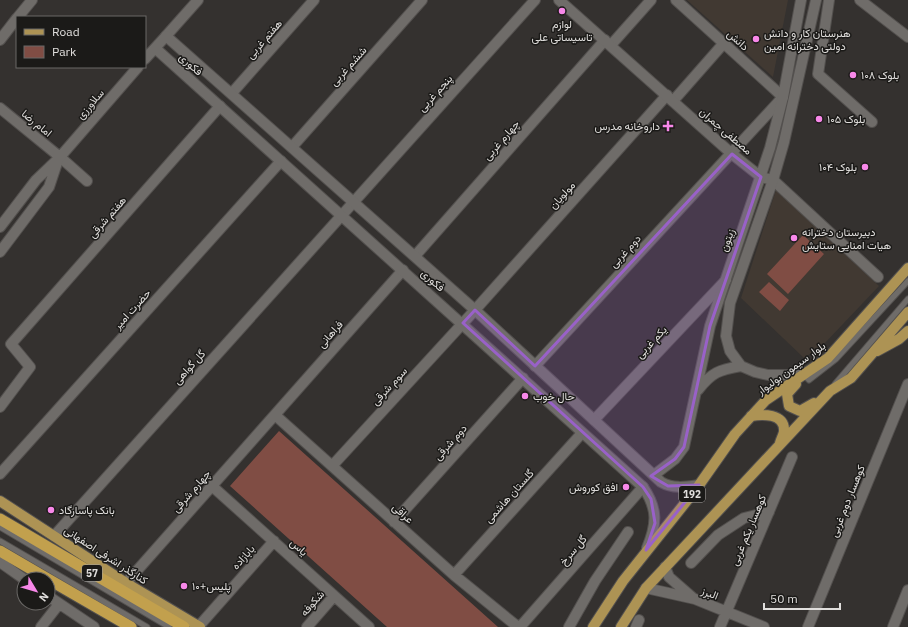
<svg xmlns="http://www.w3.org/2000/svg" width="908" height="627" viewBox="0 0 908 627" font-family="'IBM Plex Sans',Vazirmatn,sans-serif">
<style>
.built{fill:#413932}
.green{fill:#804d44}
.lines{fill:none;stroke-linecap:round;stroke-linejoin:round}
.service-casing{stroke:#53504e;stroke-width:7}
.minor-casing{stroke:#53504e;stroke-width:12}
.tertiary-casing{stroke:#53504e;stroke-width:12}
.secondary-casing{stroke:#53504e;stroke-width:12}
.primary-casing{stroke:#53504e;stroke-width:12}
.trunk-casing{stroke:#53504e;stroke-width:13}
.service{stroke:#6f6c69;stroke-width:5}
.minor{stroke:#6f6c69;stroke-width:10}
.tertiary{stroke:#6f6c69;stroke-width:10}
.secondary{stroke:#6f6c69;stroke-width:10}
.primary{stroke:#ad9354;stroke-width:10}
.trunk{stroke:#c2a04d;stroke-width:11}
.marked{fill:#9961c8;fill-opacity:0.2;stroke:#9961c8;stroke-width:3;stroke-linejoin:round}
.poi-dot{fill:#f888e9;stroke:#1b1a18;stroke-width:1.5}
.labels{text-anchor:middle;stroke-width:3;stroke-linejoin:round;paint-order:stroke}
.shield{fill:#1b1a18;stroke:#a5a3a1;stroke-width:1}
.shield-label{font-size:10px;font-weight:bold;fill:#e0dedc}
.poi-label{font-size:11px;fill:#e0dedc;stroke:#1b1a18;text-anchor:start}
.street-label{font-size:11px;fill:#e0dedc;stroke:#1b1a18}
</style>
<rect width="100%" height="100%" fill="#34312f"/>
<path class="built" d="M 687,0 L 788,0 L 773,77 Z
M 776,190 L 879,286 L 824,344 L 804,358 L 741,298 Z"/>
<path class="green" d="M 803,235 L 824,254 L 788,294 L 767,274 Z
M 769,282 L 789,300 L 780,311 L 759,292 Z
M 279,431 L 498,627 L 387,627 L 230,486 Z"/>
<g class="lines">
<g class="service-casing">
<path id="service" d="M 804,375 L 809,380 L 836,359 L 908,281
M 835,384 L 908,299
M 0,527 L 169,627
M 0,541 L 147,627"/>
</g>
<g class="minor-casing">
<path id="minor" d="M 829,0 L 818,74 L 872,122
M 860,0 L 908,37
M 18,17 L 32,0
M 166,36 L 198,0
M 0,40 L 17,18
M 611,45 L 651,0
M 232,93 L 314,0
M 673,101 L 724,43
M 292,147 L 422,0
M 60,157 L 87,181
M 415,256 L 605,40
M 535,366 L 783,97 L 676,0
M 0,407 L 30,367 L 11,344 L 220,106
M 275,415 L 454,575 L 518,627
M 594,420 L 726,280
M 332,466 L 475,310 L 667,95
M 0,474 L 281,161
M 212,486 L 369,627
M 394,522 L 523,378
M 54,536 L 535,0
M 0,562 L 24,579
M 691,563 L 718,535 L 744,518 L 769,512
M 665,567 L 669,577 L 693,598
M 454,575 L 582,433
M 126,583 L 403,270
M 646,588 L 695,599 L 764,627
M 48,596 L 94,627
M 199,626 L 274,541
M 41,627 L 59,604
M 307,627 L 334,596
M 520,627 L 643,487
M 569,627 L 595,581 L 628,532
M 636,627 L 639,620
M 720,627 L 792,457
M 808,627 L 908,384
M 893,627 L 908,590"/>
</g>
<g class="tertiary-casing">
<path id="tertiary" d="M 559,0 L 732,154 L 761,177 L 773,180 L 878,277
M 155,48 L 643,487 C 658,509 657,524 647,548
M 145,59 L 166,36 L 475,310 L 661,482 C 673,489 685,487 699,485
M 0,108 L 60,157
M 0,227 L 36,180 L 60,157 L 138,67
M 0,252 L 49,187 L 58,160"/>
</g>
<g class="secondary-casing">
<path id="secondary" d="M 804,375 L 768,375 L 755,372 L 741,366 L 730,351 L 726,336 L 730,303 L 773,180 L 784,142 L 816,0
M 698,390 C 712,372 719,370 741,366
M 654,475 L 675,459 L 684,447 L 710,326 L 770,148 L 783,97 L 801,0"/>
</g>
<g class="primary-casing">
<path id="primary" d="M 877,351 L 899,339 L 908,331
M 796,384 L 787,394 L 789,406 L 800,411 L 814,403
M 751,416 C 762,414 785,413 784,431 C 784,434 781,439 780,443
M 0,501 L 126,583 L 200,627
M 593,627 L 623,581 L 697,488 L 735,434 L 766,400 L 828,358 L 908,268
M 621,627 L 646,588 L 830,391 L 851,378 L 908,312"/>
</g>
<g class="trunk-casing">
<path id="trunk" d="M 0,519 L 184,627
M 0,551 L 48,579
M 48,579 L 131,627"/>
</g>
<use href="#service" class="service"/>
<use href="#minor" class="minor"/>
<use href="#tertiary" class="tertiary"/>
<use href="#secondary" class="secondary"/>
<use href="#primary" class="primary"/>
<use href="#trunk" class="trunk"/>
</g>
<path class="marked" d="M 732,154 L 761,177 L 710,326 L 684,447 L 675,459 L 651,476 L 668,486 L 699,485 L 646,550 L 655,523 L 651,499 L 643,487 L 463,323 L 475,310 L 535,366 Z"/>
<g class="poi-dot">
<circle cx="562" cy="11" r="4"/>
<circle cx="756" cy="39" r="4"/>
<circle cx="853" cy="75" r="4"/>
<circle cx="819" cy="119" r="4"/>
<path d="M666 120h4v4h4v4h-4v4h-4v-4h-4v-4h4z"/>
<circle cx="865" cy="167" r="4"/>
<circle cx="794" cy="238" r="4"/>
<circle cx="525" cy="396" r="4"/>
<circle cx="626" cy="487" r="4"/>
<circle cx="51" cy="510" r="4"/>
<circle cx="184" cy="586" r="4"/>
</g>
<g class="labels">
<g class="shield">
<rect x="679" y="486" width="26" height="16" rx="3"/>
<rect x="82" y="565" width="20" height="16" rx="3"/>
</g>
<g class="shield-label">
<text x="692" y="498">192</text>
<text x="92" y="577">57</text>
</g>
<g class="poi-label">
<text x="562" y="28" text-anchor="middle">لوازم<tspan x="562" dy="13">تاسیساتی علی</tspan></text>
<text x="764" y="37">هنرستان کار و دانش<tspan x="764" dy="13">دولتی دخترانه امین</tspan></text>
<text x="861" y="79">بلوک ۱۰۸</text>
<text x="827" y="123">بلوک ۱۰۵</text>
<text x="660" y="130" text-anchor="end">داروخانه مدرس</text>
<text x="857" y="171" text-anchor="end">بلوک ۱۰۴</text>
<text x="802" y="236">دبیرستان دخترانه<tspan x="802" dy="13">هیات امنایی ستایش</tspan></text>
<text x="533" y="400">حال خوب</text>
<text x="618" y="491" text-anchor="end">افق کوروش</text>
<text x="59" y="514">بانک پاسارگاد</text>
<text x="192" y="590">پلیس+۱۰</text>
</g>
<g class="street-label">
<text transform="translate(264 39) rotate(-49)" y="4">هفتم غربی</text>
<text transform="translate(738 40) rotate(42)" y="4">دانش</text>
<text transform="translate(191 64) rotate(42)" y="4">فکوری</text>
<text transform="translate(348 66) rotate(-48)" y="4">ششم غربی</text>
<text transform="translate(435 93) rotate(-48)" y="4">پنجم غربی</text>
<text transform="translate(90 104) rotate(-49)" y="4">سلاورزی</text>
<text transform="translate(37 123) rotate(39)" y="4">امام رضا</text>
<text transform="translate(726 131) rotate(41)" y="4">مصطفی چمران</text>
<text transform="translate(501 140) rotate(-49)" y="4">چهارم غربی</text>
<text transform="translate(562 195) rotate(-48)" y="4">مولویان</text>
<text transform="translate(107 217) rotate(-49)" y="4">هفتم شرقی</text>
<text transform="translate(727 240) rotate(-70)" y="4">زیتون</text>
<text transform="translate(625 251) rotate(-47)" y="4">دوم غربی</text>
<text transform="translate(433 280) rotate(42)" y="4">فکوری</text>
<text transform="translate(132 309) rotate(-48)" y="4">حضرت امیر</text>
<text transform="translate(330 334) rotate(-49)" y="4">فراهانی</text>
<text transform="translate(651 342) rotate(-47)" y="4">یکم غربی</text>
<text transform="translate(189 367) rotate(-48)" y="4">گل گواهی</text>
<text transform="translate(791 368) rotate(-36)" y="4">بلوار سیمون بولیوار</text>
<text transform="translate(389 386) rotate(-47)" y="4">سوم شرقی</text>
<text transform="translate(450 442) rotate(-48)" y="4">دوم شرقی</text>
<text transform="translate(191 491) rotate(-49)" y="4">چهارم شرقی</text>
<text transform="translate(509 496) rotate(-48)" y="4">گلستان هاشمی</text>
<text transform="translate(847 501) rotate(-68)" y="4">کوهسار دوم غربی</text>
<text transform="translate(403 513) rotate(42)" y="4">عراقی</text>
<text transform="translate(748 530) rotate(-67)" y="4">کوهسار یکم غربی</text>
<text transform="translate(299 547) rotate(42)" y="4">یاس</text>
<text transform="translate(573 550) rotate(-49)" y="4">گل سرخ</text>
<text transform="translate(106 555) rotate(33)" y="4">کنارگذر اشرفی اصفهانی</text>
<text transform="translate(243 557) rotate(-48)" y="4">بابازاده</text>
<text transform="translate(710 593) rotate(21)" y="4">البرز</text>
<text transform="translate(312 603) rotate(-49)" y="4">شکوفه</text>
</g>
</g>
<rect x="16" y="16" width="130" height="52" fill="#1b1a18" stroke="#6a6866"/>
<rect x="24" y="29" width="20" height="6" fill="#ad9354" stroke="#6a6866"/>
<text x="52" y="36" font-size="12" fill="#e0dedc">Road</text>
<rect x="24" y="46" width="20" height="12" fill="#804d44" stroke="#6a6866"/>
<text x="52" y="56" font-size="12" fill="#e0dedc">Park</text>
<g transform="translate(36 591) rotate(128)"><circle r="19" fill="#1b1a18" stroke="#6a6866"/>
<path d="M0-3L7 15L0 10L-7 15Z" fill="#f888e9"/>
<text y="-6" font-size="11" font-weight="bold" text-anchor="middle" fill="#e0dedc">N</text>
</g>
<path d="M764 603v6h76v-6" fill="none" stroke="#e0dedc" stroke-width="2"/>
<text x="770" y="603" font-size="12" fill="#e0dedc" stroke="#1b1a18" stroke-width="3" paint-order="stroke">50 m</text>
</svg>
